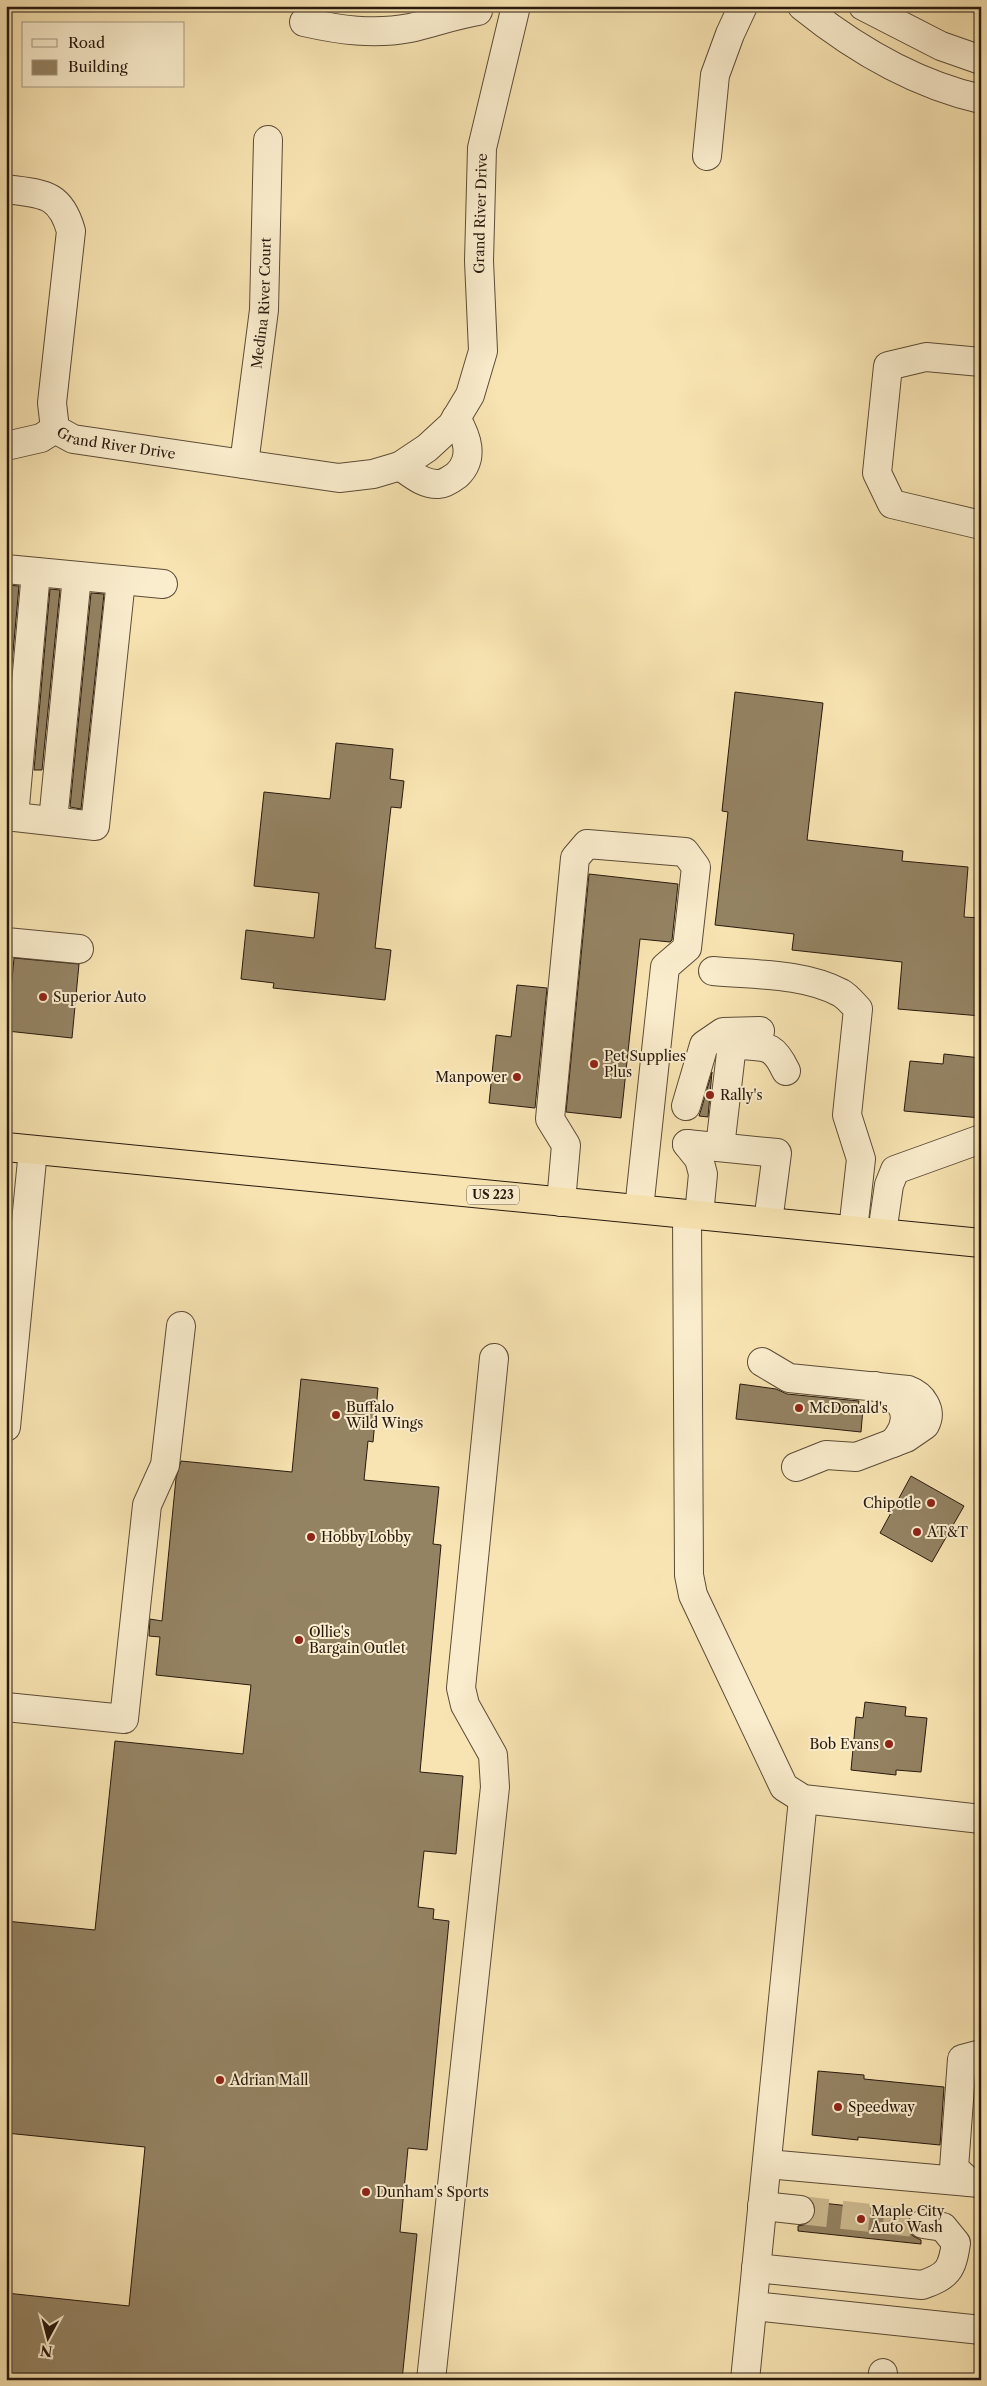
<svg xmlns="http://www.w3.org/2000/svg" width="987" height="2386" viewBox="0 0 987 2386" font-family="'Libre Caslon Text',serif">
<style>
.building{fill:#948363;stroke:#28190e}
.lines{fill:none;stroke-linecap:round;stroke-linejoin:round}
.minor-tunnel{stroke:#cebb91;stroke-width:28;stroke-dasharray:28 14;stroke-linecap:butt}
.minor-casing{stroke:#5c4c37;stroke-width:30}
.highway-casing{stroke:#28190e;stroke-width:30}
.minor{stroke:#faedcd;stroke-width:28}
.highway{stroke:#f8e4b2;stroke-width:28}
.poi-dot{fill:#8f2418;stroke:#faedcd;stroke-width:2}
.labels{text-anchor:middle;stroke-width:4;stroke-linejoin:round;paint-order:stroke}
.shield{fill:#faedcd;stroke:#675947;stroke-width:1}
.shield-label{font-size:12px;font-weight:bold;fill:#28190e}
.street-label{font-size:14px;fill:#28190e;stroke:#faedcd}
.poi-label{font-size:14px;fill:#28190e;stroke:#faedcd;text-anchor:start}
</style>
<rect width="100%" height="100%" fill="#f8e4b2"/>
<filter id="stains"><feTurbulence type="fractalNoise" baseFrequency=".004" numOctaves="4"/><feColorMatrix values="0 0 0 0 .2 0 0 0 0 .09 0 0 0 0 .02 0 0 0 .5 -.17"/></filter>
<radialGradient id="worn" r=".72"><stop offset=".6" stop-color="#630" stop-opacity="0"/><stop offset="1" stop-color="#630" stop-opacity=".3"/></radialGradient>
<path class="building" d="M 6,585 L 19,586 L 6,729 Z
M 50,589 L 60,590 L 42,770 L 34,770 Z
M 91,593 L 104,594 L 81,809 L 70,807 Z
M 735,692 L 823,703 L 807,840 L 903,851 L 902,861 L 968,867 L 964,917 L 981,918 L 981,1016 L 898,1009 L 902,962 L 792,950 L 794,934 L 715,925 L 728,812 L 722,811 Z
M 336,743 L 393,749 L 390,779 L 404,781 L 401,808 L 391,807 L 375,948 L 391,950 L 385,1000 L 273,988 L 274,983 L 241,979 L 246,930 L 314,938 L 319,893 L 254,886 L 264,792 L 330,799 Z
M 589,874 L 678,884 L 672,940 L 670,942 L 640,939 L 621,1118 L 566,1112 Z
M 14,958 L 79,964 L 72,1038 L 7,1031 Z
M 517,985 L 547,988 L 535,1108 L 489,1103 L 496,1035 L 511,1037 Z
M 944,1054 L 981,1058 L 981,1118 L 904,1111 L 910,1061 L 943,1064 Z
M 712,1072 L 708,1117 L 699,1116 L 701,1110 Z
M 301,1379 L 378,1388 L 373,1442 L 368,1441 L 364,1480 L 439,1487 L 433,1544 L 441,1545 L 420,1772 L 463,1776 L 456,1854 L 424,1851 L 418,1907 L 434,1909 L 433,1919 L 449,1921 L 427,2150 L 408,2148 L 400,2232 L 417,2234 L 402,2380 L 6,2380 L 6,2293 L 129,2306 L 145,2147 L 6,2133 L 6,1921 L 95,1930 L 115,1741 L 243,1754 L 251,1685 L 156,1675 L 160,1637 L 149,1636 L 150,1619 L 162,1621 L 176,1478 L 181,1461 L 292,1472 Z
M 740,1384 L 776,1389 L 787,1394 L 859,1401 L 858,1407 L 863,1408 L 861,1432 L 736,1419 Z
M 911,1476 L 964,1506 L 932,1562 L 880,1533 Z
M 865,1702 L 906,1707 L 905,1716 L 927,1718 L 921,1772 L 896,1770 L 896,1775 L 851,1770 L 856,1717 L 863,1718 Z
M 818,2071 L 864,2075 L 864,2079 L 944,2087 L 940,2145 L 858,2137 L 858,2140 L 812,2135 Z
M 813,2202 L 913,2213 L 908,2221 L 908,2229 L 913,2236 L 921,2240 L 921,2244 L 798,2231 L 798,2226 L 807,2224 L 813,2219 L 816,2211 Z"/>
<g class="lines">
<path class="minor-tunnel" d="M 800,2210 L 923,2224"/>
<g class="minor-casing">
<g id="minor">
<path d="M 802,6 C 854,48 915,84 981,99"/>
<path d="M 863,6 L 941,46 L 981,60"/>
<path d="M 304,22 C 339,30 374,35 410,28 C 433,23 454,15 478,11"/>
<path d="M 707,156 L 715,75 L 730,34 L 743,6"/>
<path id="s1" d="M 6,189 C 42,194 60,192 71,231 L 52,403 L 55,429 L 73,439 L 339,478 L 373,474 L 400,466 L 427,448 L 452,425 L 470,395 L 483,351 L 479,261 L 482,148 L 516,6"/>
<path d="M 981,362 L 926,357 L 888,366 L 877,473 L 892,504 L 981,525"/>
<path d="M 6,446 L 41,438 L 55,429"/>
<path id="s2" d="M 244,464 L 264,310 L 268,140"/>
<path d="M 400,466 C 412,474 424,485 439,484 C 444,484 453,478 457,475 C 475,458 467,437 456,418"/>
<path d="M 6,569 L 163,584"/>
<path d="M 6,816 L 95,826 L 121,580"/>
<path d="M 14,817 L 36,572"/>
<path d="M 53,821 L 77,576"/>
<path d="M 6,942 L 79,949"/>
<path d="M 713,971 C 754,975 804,973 841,993 C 848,997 853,1004 858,1009 L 847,1115 L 861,1159 L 853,1230"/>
<path d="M 686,1106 L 704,1045 L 723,1032 L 760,1031"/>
<path d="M 687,1144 L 777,1153 L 768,1222"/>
<path d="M 687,1144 L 699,1159 L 703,1174 L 699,1215"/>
<path d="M 720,1147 L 731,1053 L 739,1045 C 767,1047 773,1044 786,1071"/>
<path d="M 561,1202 L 566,1145 L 550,1119 L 575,858 L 587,844 L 685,852 L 696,867 L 687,948 L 665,967 L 639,1209"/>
<path d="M 687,1214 L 689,1575 L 693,1595 L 784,1787 L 803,1799 L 981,1819"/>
<path d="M 882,1233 L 889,1185 L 895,1170 L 981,1139"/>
<path d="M 762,1362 L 789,1378 L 908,1390 C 922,1395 933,1410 925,1425 L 906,1438 L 856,1457 L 826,1455 L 796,1467"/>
<path d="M 875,1386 C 905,1398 915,1418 893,1443"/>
<path d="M 6,1427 L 33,1150"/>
<path d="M 6,1707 L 124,1719 L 147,1505 L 165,1465 L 181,1326"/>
<path d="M 767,2164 L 969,2182"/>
<path d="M 979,2183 L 969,2182 L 954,2168 L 962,2059 L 981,2054"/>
<path d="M 762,2206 L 800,2210"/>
<path d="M 756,2268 L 922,2285 C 948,2276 952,2270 956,2243 L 943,2227 L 923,2224"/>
<path d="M 753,2306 L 981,2330"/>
<path d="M 431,2380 L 495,1787 L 493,1755 L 465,1705 L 461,1688 L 494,1358"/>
<path d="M 745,2380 L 803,1799"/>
<path d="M 882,2380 L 883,2373"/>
</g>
</g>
<g class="highway-casing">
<path id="highway" d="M 6,1147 L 981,1243"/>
</g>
<use href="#minor" class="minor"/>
<use href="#highway" class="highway"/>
</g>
<g class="poi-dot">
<circle cx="43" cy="997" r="5"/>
<circle cx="594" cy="1064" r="5"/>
<circle cx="517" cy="1077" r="5"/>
<circle cx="710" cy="1095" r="5"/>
<circle cx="799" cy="1408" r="5"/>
<circle cx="336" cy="1415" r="5"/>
<circle cx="931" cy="1503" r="5"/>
<circle cx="917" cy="1532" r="5"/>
<circle cx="311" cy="1537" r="5"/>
<circle cx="299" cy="1640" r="5"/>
<circle cx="889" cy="1744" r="5"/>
<circle cx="220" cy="2080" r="5"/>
<circle cx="838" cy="2107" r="5"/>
<circle cx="366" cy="2192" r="5"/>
<circle cx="861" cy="2219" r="5"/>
</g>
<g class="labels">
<rect class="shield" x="467" y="1185.5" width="52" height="19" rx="4"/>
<g class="shield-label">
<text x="493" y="1199">US 223</text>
</g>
<g class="street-label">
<text dy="5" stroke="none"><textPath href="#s1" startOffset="921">Grand River Drive</textPath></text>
<text dy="5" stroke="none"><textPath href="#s2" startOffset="162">Medina River Court</textPath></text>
<text dy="5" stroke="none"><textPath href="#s1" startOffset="348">Grand River Drive</textPath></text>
</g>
<g class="poi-label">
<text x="53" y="1002">Superior Auto</text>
<text x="604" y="1061">Pet Supplies<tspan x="604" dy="16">Plus</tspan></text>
<text x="507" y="1082" text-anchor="end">Manpower</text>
<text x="720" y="1100">Rally's</text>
<text x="346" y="1412">Buffalo<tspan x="346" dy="16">Wild Wings</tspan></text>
<text x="809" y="1413">McDonald's</text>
<text x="921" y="1508" text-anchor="end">Chipotle</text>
<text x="927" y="1537">AT&amp;T</text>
<text x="321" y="1542">Hobby Lobby</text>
<text x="309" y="1637">Ollie's<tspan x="309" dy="16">Bargain Outlet</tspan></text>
<text x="879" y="1749" text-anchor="end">Bob Evans</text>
<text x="230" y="2085">Adrian Mall</text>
<text x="848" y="2112">Speedway</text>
<text x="376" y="2197">Dunham's Sports</text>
<text x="871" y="2216">Maple City<tspan x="871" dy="16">Auto Wash</tspan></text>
</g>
</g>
<rect width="987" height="2386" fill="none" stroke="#f8e4b2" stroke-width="25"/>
<rect x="8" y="8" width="972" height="2371" fill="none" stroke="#28190e" stroke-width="2.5"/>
<rect x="12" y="12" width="962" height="2361" fill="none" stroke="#28190e"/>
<rect x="22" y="22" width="162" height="65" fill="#faedcd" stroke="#a69881"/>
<rect x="32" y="39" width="25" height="8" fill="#faedcd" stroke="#a69881"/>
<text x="68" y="48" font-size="15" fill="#28190e">Road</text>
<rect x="32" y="60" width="25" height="15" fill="#948363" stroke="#a69881"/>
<text x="68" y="72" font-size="15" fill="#28190e">Building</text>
<g transform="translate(48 2338) rotate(187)" stroke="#faedcd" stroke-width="4" paint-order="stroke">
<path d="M0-4L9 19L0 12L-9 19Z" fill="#28190e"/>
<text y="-8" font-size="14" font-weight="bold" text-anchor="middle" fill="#28190e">N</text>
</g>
<rect width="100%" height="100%" filter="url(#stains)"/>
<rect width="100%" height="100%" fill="url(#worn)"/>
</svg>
